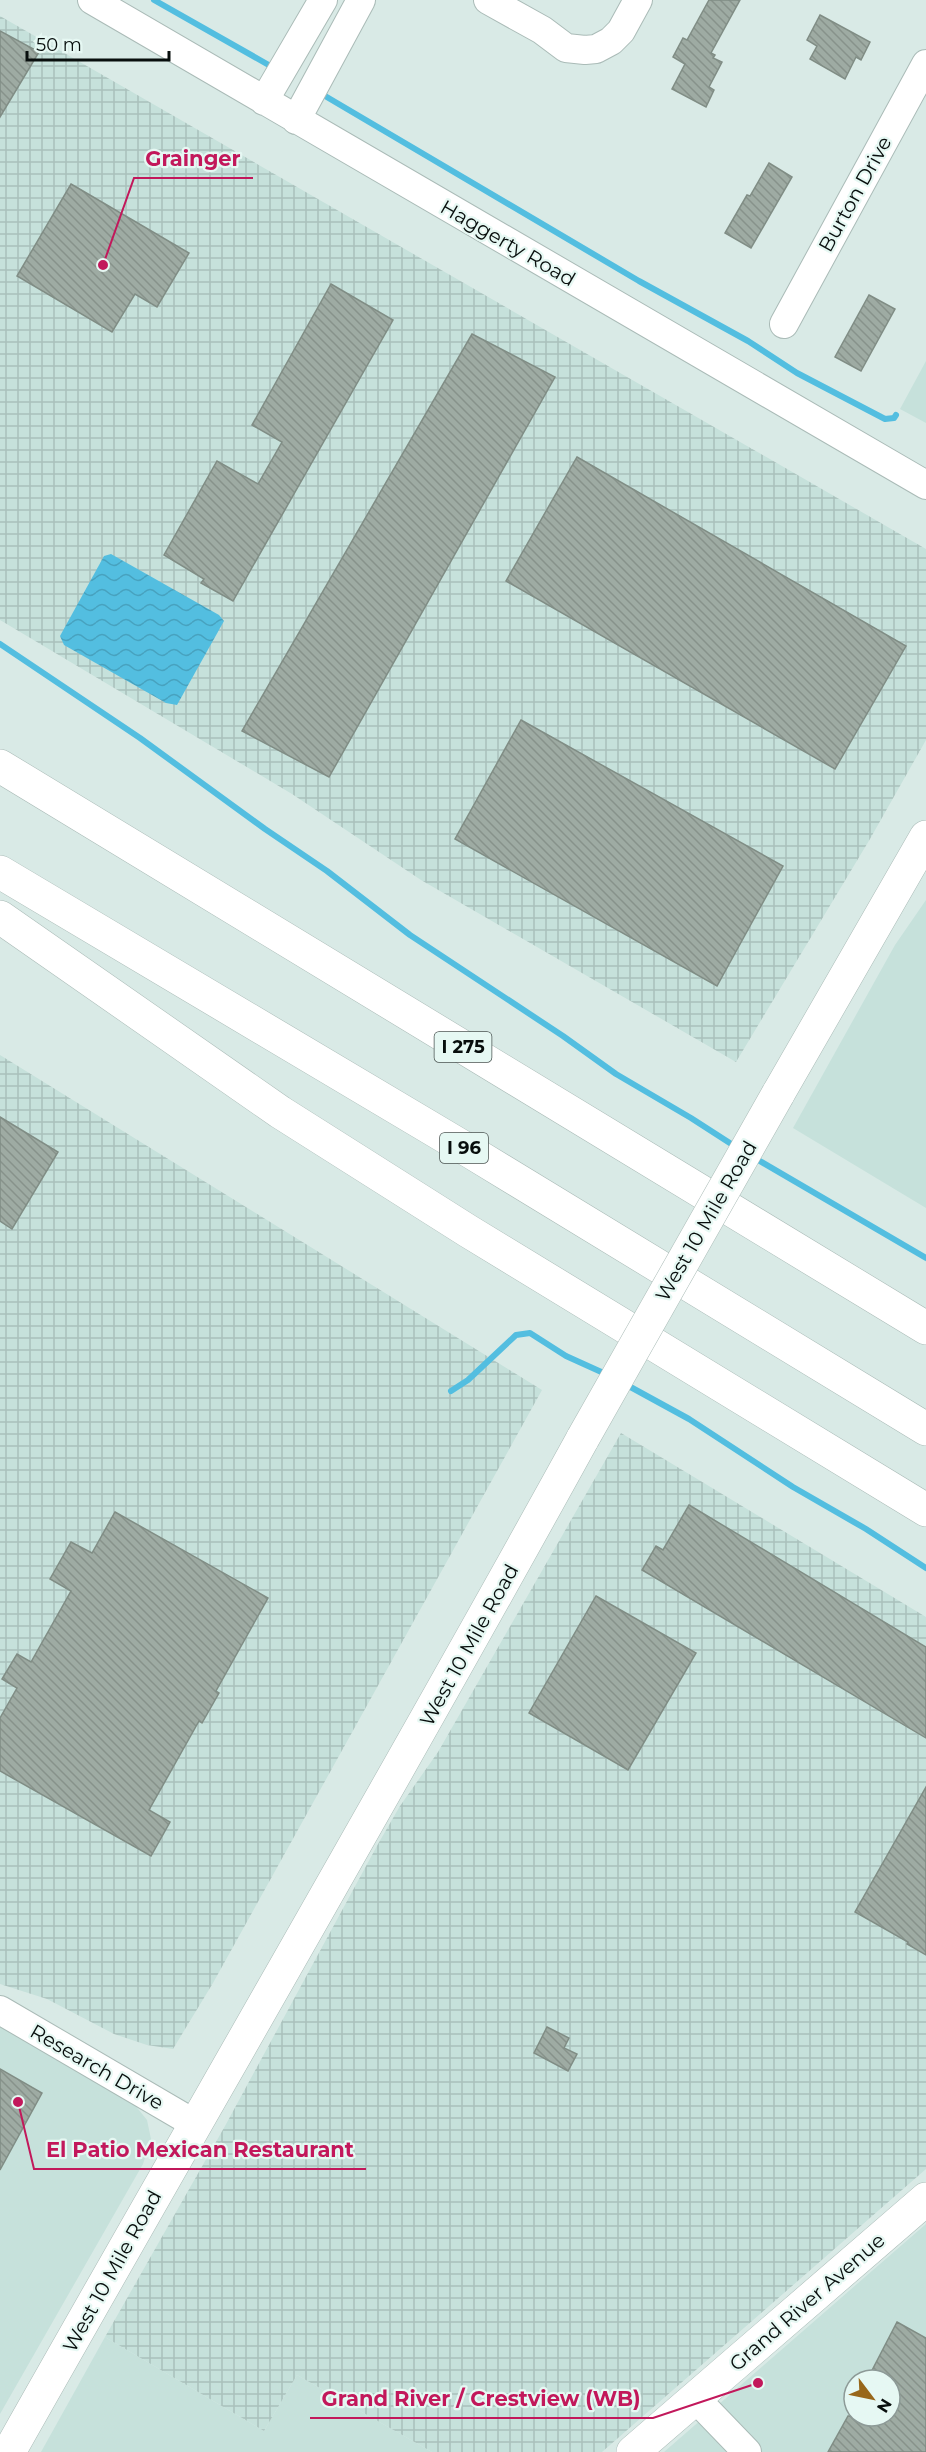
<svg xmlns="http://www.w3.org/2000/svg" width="926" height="2452" viewBox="0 0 926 2452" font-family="Montserrat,sans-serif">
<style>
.built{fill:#c6e1db;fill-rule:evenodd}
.industrial{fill:url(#industrial-grid)}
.water{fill:url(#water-waves)}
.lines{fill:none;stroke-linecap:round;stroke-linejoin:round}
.stream{stroke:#53bee0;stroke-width:6}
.building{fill:url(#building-back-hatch);stroke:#808d85;stroke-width:1.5}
.minor-casing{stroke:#aabbb7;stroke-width:30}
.major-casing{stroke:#aabbb7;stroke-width:34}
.highway-casing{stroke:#aabbb7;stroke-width:34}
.minor{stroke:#fff;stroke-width:28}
.major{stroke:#fff;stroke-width:33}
.highway{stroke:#fff;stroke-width:33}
.major-bridge-casing{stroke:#aabbb7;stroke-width:34;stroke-linecap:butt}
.major-bridge{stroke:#fff;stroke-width:33}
.labels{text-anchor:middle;stroke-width:4.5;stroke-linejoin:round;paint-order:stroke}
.shield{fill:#e6f8f3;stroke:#4b5452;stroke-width:1.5}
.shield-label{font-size:18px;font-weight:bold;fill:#080e0d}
.street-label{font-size:20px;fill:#080e0d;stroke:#e6f8f3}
.leader{fill:none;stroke:#c2185b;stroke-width:2}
.callout-dot{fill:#c2185b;stroke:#e6f8f3;stroke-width:2}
.callout-label{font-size:21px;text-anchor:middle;font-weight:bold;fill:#c2185b;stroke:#e6f8f3;stroke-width:4.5;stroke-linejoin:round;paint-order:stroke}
</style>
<defs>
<pattern id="industrial-grid" width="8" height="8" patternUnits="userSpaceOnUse" patternTransform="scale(1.5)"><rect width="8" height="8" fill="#c6e1db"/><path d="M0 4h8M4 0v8" fill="none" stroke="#a9c0bb"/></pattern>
<pattern id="water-waves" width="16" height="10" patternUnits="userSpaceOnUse" patternTransform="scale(1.5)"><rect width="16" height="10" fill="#53bee0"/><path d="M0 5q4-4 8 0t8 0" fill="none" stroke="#47a2bf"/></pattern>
<pattern id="building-back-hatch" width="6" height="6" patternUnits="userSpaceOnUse" patternTransform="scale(1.5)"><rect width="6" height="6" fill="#9eaba3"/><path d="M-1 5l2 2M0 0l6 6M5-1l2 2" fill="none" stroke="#87928b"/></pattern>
</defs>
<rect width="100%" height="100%" fill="#d9eae6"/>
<path class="built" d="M 926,361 L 926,423 L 900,409 Z
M 926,900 L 926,1208 L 793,1128 L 895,945 Z
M 0,2025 L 134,2104 L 147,2120 L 151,2139 L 143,2164 L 0,2414 Z
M 926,2224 L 926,2452 L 664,2452 L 865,2277 ZM 854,2380 L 890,2380 L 890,2416 L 854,2416 Z
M 105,2337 L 264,2431 L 297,2375 L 432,2452 L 41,2452 Z"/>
<path class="industrial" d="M 0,16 L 926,549 L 926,740 L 870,839 L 736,1062 L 421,880 L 292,794 L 0,620 Z
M 0,1055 L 542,1390 L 213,1983 L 173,2049 L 147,2045 L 114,2034 L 47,1999 L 0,1984 Z
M 621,1433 L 926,1617 L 926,2169 L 602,2452 L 432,2452 L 297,2375 L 264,2431 L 105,2337 L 225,2126 L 378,1844 L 400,1806 L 438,1752 Z"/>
<path class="water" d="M 111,554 L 219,615 L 224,621 L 177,705 L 166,703 L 64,645 L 60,636 L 104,556 Z"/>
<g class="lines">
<path class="stream" d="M 154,0 L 274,68
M 320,93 L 639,281 L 748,341 L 797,373 L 885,419 L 894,418 L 896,415
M 0,644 L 140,738 L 265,829 L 327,871 L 410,935 L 563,1036 L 616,1074 L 691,1118 L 736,1147
M 753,1157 L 926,1258
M 625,1384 L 689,1419 L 793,1487 L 866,1529 L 926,1568
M 451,1391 L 468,1380 L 516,1335 L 530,1333 L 566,1356 L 608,1375"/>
</g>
<path class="building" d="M 709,0 L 740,0 L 711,53 L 715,55 L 713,58 L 722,62 L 709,87 L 714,90 L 706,107 L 672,89 L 685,64 L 673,57 L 683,38 L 687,40 Z
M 820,15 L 870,42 L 861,60 L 856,57 L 845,79 L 810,59 L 817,46 L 807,40 Z
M 0,31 L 39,52 L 0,117 Z
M 769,163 L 792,177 L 751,248 L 725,233 L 747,195 L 750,196 Z
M 71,184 L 189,253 L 157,307 L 135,294 L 112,332 L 17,276 Z
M 331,284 L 393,320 L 233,601 L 201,583 L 204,579 L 164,555 L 217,461 L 258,484 L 282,442 L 252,425 Z
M 869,295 L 895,309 L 861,371 L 835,357 Z
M 472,334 L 555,377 L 329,777 L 242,731 Z
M 577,457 L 906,646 L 835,769 L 506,581 Z
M 521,720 L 783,866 L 717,986 L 455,839 Z
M 0,1117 L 58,1152 L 12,1229 L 0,1221 Z
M 689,1505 L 926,1647 L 926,1738 L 642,1570 L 656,1546 L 663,1550 Z
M 115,1512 L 268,1598 L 216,1691 L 219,1693 L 202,1723 L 199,1721 L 149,1810 L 170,1822 L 151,1856 L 0,1771 L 0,1718 L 17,1688 L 2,1679 L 17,1654 L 31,1662 L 71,1591 L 50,1579 L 71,1542 L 92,1553 Z
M 596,1596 L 696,1653 L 628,1770 L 529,1713 Z
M 926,1787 L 926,1955 L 907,1944 L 908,1942 L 855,1912 Z
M 547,2027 L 569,2038 L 564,2048 L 577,2054 L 568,2071 L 534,2053 Z
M 0,2069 L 42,2093 L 0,2170 Z
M 897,2322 L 926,2338 L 926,2452 L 828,2452 L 848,2416 L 890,2416 L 890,2380 L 867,2380 Z"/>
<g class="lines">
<g class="minor-casing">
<path id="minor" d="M 92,0 L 926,485
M 488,0 L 542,30 L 566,48 L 585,50 L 596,49 L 611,41 L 621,31 L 638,0
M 264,101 L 323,0
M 296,120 L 361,0
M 784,324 L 926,64
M 0,2010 L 195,2124
M 695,2398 L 747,2452"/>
</g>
<g class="major-casing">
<path id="major" d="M 778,1094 L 926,837
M 9,2452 C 200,2114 396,1778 583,1438
M 633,2452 L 926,2199"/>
</g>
<g class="highway-casing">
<path id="highway" d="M 0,766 L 926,1328
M 0,872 L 471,1152 L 926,1429
M 0,917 L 280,1112 L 468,1231 L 926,1510"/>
</g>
<use href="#minor" class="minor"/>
<use href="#major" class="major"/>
<use href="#highway" class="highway"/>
<g class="major-bridge-casing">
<path id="major-bridge" d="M 583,1438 L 778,1094"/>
</g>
<use href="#major-bridge" class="major-bridge"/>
</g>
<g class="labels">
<g class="shield">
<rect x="434.5" y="1032" width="57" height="30" rx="4.5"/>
<rect x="440" y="1133" width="48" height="30" rx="4.5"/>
</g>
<g class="shield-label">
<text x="463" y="1053">I 275</text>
<text x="464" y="1154">I 96</text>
</g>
<g class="street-label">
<text transform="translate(855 194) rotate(-61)" y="7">Burton Drive</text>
<text transform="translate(508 243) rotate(30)" y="7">Haggerty Road</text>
<text transform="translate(706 1221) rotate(-60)" y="7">West 10 Mile Road</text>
<text transform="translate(469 1645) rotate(-61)" y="7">West 10 Mile Road</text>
<text transform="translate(97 2067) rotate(30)" y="7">Research Drive</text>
<text transform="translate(112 2271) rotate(-61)" y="7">West 10 Mile Road</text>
<text transform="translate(807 2302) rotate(-41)" y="7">Grand River Avenue</text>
</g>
</g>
<path class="leader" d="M103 265L134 178H253M18 2102L34 2169H366M758 2383L653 2418H310"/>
<g class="callout-dot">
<circle cx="103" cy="265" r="6"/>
<circle cx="18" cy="2102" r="6"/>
<circle cx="758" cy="2383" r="6"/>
</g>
<g class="callout-label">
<text x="193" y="166">Grainger</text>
<text x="200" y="2157">El Patio Mexican Restaurant</text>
<text x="481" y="2406">Grand River / Crestview (WB)</text>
</g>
<g transform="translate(872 2398) rotate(122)"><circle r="28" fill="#e6f8f3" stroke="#8d9a97" stroke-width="1.5"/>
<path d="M0-4.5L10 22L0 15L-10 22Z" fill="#98671a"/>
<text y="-9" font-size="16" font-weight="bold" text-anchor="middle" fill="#080e0d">N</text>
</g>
<path d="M27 51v9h142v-9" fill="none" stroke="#080e0d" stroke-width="3"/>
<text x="36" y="51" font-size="18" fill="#080e0d" stroke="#e6f8f3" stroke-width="4.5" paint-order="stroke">50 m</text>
</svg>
